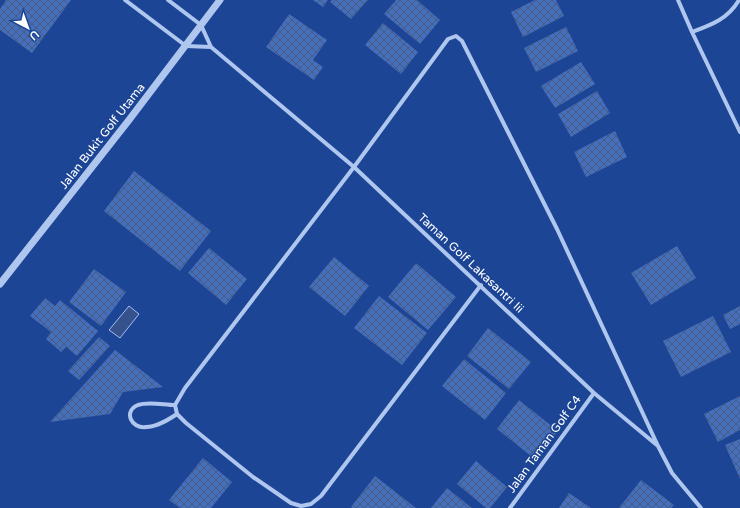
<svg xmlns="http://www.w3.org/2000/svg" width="740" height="508" viewBox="0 0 740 508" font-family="'Varela Round',sans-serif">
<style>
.water{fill:#35528d;stroke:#a3bff1}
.building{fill:url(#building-cross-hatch)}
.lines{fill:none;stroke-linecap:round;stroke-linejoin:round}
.minor{stroke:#afc6ef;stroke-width:4}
.tertiary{stroke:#afc6ef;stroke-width:7}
.labels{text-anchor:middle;stroke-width:3;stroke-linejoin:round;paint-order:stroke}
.street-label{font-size:12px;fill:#fff;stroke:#1c4595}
</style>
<defs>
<pattern id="building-cross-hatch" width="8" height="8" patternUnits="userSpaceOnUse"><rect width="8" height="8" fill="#456fbc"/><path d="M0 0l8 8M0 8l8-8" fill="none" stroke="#495c7e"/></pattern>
</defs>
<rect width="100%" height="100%" fill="#1c4595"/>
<path class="water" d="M 129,306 L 139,314 L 120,338 L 109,330 Z"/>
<path class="building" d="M 6,0 L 71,0 L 32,53 L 0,30 L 0,9 Z
M 313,0 L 328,0 L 323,7 Z
M 332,0 L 368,0 L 351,19 L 330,2 Z
M 396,0 L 417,0 L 440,20 L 420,44 L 384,14 Z
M 535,0 L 556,0 L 564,16 L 523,37 L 511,12 Z
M 289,14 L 327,40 L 313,60 L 323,67 L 314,80 L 266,47 Z
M 383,23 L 418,52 L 401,74 L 365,45 Z
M 566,27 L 578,51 L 536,72 L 524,48 Z
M 581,62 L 595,84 L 555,108 L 541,86 Z
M 597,91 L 610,113 L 571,137 L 558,114 Z
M 615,131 L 627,157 L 586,177 L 574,152 Z
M 134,171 L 211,231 L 180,271 L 104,211 Z
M 677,246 L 696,278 L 651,305 L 631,273 Z
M 209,248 L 247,279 L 226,305 L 188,273 Z
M 334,257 L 369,286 L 345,316 L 309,287 Z
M 416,263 L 456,297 L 428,330 L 388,297 Z
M 94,269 L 126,292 L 101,326 L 69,302 Z
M 379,296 L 427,333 L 402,365 L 354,328 Z
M 45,298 L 55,306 L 60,300 L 98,331 L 77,356 L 66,347 L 61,352 L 46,339 L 51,332 L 30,316 Z
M 740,306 L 740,324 L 730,329 L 723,315 Z
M 713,316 L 731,352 L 681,377 L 663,341 Z
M 488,328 L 531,362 L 509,389 L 467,356 Z
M 99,337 L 110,346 L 79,380 L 68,371 Z
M 115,350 L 163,387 L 123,392 L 110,414 L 50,422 Z
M 464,359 L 506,393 L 485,420 L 442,386 Z
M 740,396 L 740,430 L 718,442 L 704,414 Z
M 519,400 L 558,431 L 536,460 L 497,429 Z
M 740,439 L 740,479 L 725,445 Z
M 203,458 L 232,482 L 211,508 L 180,508 L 169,500 Z
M 476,461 L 507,487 L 490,508 L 486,508 L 457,484 Z
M 375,476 L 416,508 L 353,508 L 351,507 Z
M 641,480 L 674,505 L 671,508 L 619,508 Z
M 447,488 L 472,508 L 431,508 Z
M 569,493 L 591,508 L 559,508 Z"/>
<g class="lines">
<path class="minor" d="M 125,0 L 186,46 L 211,47
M 168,0 L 201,25 L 211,47 L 354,167 L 594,393 L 658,446 L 672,473 L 701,508
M 678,0 L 692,32 L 740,132
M 692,32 C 711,25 728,19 739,0
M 481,285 L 321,496 L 311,504 L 301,506 L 291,503 L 253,477 L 186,423 L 177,414 L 175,405 L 185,388 L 354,167 L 448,39 L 456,36 L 462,41 L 557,229 L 658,446
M 175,405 C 164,405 149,401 138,405 C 123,411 131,429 146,427 C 157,427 168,420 177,414
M 510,508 L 594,393"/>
<path class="tertiary" d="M 0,284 L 129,120 L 220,0"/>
</g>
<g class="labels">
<g class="street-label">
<text transform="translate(102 136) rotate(-52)" y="4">Jalan Bukit Golf Utama</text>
<text transform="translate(471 263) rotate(43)" y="4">Taman Golf Lakasantri Iii</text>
<text transform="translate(544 444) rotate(-54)" y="4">Jalan Taman Golf C4</text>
</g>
</g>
<g transform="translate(28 28) rotate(139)" stroke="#1c4595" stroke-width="3" paint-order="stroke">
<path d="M0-3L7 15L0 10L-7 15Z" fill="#ffffff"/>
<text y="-6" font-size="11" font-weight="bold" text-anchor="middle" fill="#ffffff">U</text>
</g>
</svg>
